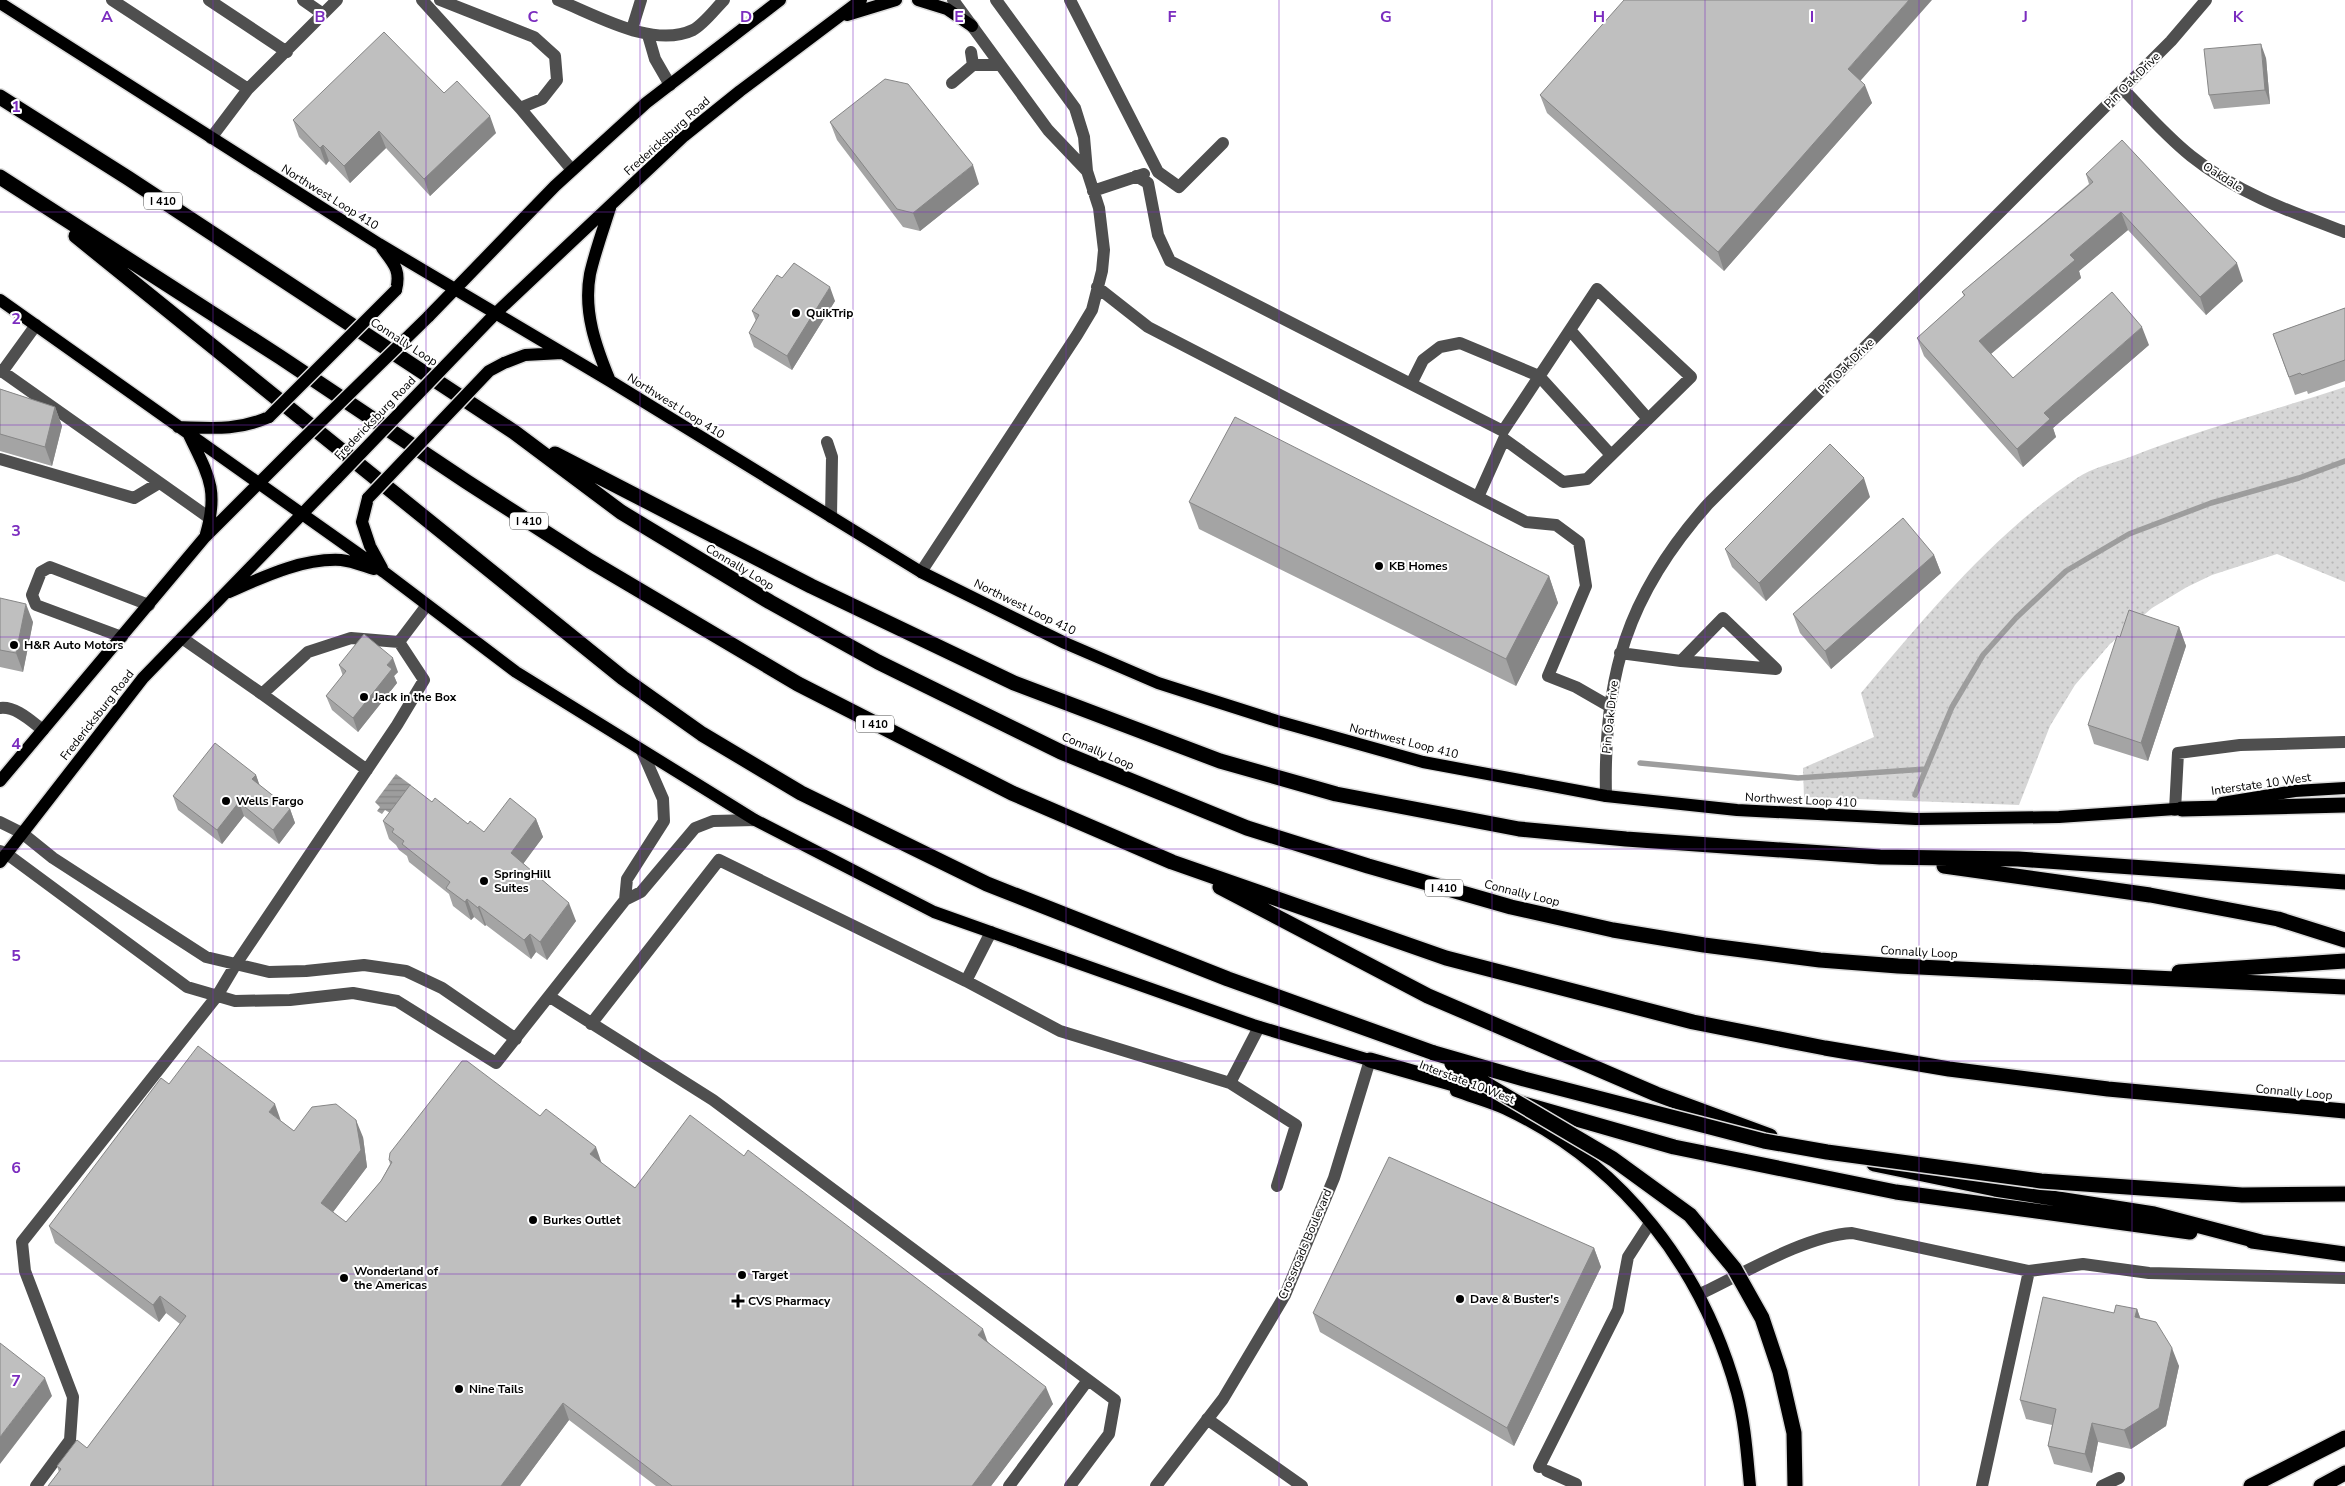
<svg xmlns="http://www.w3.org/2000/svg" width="2345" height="1486" viewBox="0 0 2345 1486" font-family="'Nunito Sans',sans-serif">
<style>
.grass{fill:url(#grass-dots)}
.water{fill:url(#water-rules)}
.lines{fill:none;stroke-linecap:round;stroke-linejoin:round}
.stream{stroke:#9d9d9d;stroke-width:5.5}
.major-casing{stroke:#dbdbdb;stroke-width:15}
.highway-casing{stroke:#dbdbdb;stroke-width:18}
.minor{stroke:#4f4f4f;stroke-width:12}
.major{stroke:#000;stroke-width:12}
.highway{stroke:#000;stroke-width:15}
.major-bridge-casing{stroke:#dbdbdb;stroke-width:15;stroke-linecap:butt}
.highway-bridge-casing{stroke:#dbdbdb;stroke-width:18;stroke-linecap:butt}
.major-bridge{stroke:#000;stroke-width:12}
.highway-bridge{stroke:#000;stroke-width:15}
.wall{fill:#a4a4a4}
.shaded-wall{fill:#868686}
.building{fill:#bfbfbf;stroke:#868686}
.grid{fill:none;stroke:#7b2cbf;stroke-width:1;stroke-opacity:0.55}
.poi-dot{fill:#000;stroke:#fff;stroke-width:2}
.labels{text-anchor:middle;stroke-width:4;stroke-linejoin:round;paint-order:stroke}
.shield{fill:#fff;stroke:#4c4c4c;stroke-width:1}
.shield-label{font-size:11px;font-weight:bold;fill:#000}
.street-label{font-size:12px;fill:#000;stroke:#fff}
.poi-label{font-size:12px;font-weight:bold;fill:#000;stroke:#fff;text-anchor:start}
.grid-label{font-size:16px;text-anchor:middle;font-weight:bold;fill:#7b2cbf;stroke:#fff;stroke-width:4;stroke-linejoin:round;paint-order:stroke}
</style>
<defs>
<pattern id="grass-dots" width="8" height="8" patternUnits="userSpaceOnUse" patternTransform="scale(1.25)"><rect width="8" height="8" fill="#d6d6d6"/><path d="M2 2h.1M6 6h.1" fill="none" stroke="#b6b6b6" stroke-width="1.8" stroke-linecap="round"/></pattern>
<pattern id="water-rules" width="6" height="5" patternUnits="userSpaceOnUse" patternTransform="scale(1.25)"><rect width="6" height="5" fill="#9d9d9d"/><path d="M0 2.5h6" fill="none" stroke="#858585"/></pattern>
</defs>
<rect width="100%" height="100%" fill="#fff"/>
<path class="grass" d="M 2345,387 L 2345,582 L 2277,554 L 2212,575 L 2187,587 L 2152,608 L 2110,644 L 2075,685 L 2050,726 L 2019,805 L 1804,797 L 1803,768 L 1874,737 L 1861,693 C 1927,615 1992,535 2077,478 C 2092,468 2113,463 2130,457 C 2200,429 2273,411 2345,387 Z"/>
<path class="water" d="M 396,774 L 411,785 L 390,813 L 385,810 L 382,814 L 377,811 L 380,807 L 375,802 Z"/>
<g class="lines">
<path class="stream" d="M 1640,763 L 1798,778 L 1926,769
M 1915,795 L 1952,707 L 1983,655 L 2016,618 L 2066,571 L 2129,534 L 2211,503 L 2299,478 L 2345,461"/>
<g class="major-casing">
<path id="major" d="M 918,0 L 947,9 L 972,26
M 0,3 L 379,244 L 610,381 L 921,572 L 1065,643 L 1158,683 L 1277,721 L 1423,762 L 1606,796 L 1737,810 L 1916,819 L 2059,817 L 2190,808
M 847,15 L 896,0
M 610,208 C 603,230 595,252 590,274 C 583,312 596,347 610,381
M 382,248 C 394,264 401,270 396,290
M 0,300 L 384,572 L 516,672 L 755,820 L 934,912 L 1253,1025 L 1379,1063
M 428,317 L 555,186 L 646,103 L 780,0
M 468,342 L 496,313 L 684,136 L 740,91 L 861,0
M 504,363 L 525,355 L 562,353
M 178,427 C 212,428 237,431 269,417
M 189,435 C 208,475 219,489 206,534
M 368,498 L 362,522 L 370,546 L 382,568
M 229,592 C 263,577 302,558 341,560 C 352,561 364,566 374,569
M 0,781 L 205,537 L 297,445
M 2222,803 L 2295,791 L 2345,788
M 0,862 L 143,678 L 337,478
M 1456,1091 C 1472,1097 1490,1102 1506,1109 C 1623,1164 1703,1269 1737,1393 C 1745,1423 1747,1455 1750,1486"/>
</g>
<g class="highway-casing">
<path id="highway" d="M 0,97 L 128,178 L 514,432 L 621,512 L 770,602 L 878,662 L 1061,752 L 1247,828 L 1368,866 L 1511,907 L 1613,930 L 1704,945 L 1820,960 L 1898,966 L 2345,987
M 0,177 L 280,357 L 467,482 L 590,561 L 798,684 L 1012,793 L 1172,862 L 1446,958 L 1693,1022 L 1825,1048 L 1949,1069 L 2108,1089 L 2345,1111
M 76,236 L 623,678 L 702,734 L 801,793 L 987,884 L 1228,979 L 1434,1053
M 555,454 L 811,586 L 1014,683 L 1220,761 L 1336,794 L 1519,829 L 1626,839 L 1880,857 L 2018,859 L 2345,882
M 2182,809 L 2345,805
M 1944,866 L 2150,895 L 2278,919 L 2345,940
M 1220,887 L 1428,996 L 1656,1094 L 1770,1136
M 2179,972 L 2345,961
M 1370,1060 L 1674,1147 L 1896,1192 L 2190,1232
M 1874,1164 L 1995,1189 L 2154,1214 L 2261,1242
M 2252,1241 L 2345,1254
M 2251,1486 L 2345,1438
M 2321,1486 L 2345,1473"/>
</g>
<path class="minor" d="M 112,0 L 248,89 L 337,0
M 209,0 L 287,52
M 303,0 L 323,14
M 422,0 L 520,108 L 572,170
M 440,0 L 534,37 L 555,56 L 557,80 L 542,99 L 520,108
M 558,0 C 596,15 653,49 693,30 C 704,24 715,9 724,0
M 953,0 L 1048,130 L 1087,171
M 1070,0 L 1158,172 L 1179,187 L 1223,143
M 632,29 L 641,0
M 648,35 L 655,59 L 670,85
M 973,65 L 1000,65
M 952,83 L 973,65 L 971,52
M 2123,89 C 2145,112 2166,136 2191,156 C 2237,193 2291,212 2345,232
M 211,138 L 248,89
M 1136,176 L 1148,183 L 1158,235 L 1170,261 L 1503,431 L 1597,289 L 1691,377 L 1587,479 L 1563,482 L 1504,439 L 1478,497
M 1093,191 L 1144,174
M 1097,287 L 1148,327 L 1526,522 L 1556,525 L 1579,542 L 1586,586 L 1548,676 L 1576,687 L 1609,706
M 1570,330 L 1648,419
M 0,370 L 211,519
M 2,372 L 36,325
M 1411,384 L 1423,360 L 1440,347 L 1460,343 L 1539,376 L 1611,455
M 827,442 L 832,457 L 831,517
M 0,459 L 134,498 L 159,483
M 921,572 L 1077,335 L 1092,310 L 1102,271 L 1104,250 L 1099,208 L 1087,171 L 1084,137 L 1075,108 L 996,0
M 122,637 L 36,605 L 32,595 L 41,572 L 50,567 L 149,605
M 182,638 L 262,694 L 308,652 L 351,638 L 399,642
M 1620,653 L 1681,661 L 1776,669 L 1723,618 L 1681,661
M 262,694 L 367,770
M 0,708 C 16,706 31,721 43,730
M 1606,796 C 1603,676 1627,595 1708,504 L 2171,41 L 2206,0
M 2175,810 L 2178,753 L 2240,745 L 2345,742
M 0,822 L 22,833 L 53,858 L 206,957 L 269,972 L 306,971 L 364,965 L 406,971 L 442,988 L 516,1039
M 0,851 L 7,854 L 187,987 L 235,1001 L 290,1000 L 353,993 L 397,1001 L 496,1063 L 625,900 L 641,892 L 695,828 L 713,821 L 755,820
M 625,900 L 627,879 L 664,821 L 663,799 L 642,751
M 966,981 L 991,932
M 550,997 L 713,1100 L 1115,1400 L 1109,1434 L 1070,1486
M 591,1024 L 719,860 L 966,981 L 1060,1031 L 1230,1083 L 1296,1125 L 1277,1186
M 1230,1083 L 1259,1027
M 1700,1294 C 1743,1274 1804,1236 1852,1233 L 2029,1271 L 2083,1264 L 2149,1273 L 2345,1278
M 1207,1419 L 1302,1486
M 1539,1467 L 1618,1310 L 1628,1257 L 1650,1223
M 1547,1471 L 1576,1484
M 36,1486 L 70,1440 L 73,1397 L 25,1271 L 22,1242 L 217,996 L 236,964 L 397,725 L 424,680 L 399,642 L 427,605
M 1009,1486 L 1088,1380
M 1156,1486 L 1223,1399 L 1285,1295 L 1334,1178 L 1370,1060
M 1982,1486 L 2029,1271
M 2102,1486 L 2119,1478"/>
<use href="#major" class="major"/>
<use href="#highway" class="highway"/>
<g class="major-bridge-casing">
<path id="major-bridge" d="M 269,417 L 396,290
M 297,445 L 428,317
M 337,478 L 468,342
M 368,498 L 489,371 L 504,363"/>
</g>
<g class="highway-bridge-casing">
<path id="highway-bridge" d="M 1434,1053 L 1524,1079 L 1710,1127 L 1764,1141 L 1827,1152 L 2041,1181 L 2242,1195 L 2345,1194
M 1452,1064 L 1613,1159 L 1690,1215 L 1734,1268 L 1762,1318 L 1780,1372 L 1794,1433 L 1795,1486"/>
</g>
<use href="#major-bridge" class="major-bridge"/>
<use href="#highway-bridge" class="highway-bridge"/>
</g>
<path class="wall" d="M 2266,58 L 2270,104 L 2214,109 L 2209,95 Z
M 1861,81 L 1872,103 L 1724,271 L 1547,113 L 1540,95 Z
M 444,93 L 496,133 L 430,196 L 386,148 L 350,183 L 329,161 L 326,165 L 299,137 L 293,120 Z
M 830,122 L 979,184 L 920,231 L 903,227 L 837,140 Z
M 2086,174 L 2243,281 L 2206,315 L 2128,230 L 2079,271 L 2081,278 L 1991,354 L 2013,378 L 2149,345 L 2053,428 L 2056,437 L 2023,467 L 1924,356 L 1917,338 L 1964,296 L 1962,292 L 2089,184 Z
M 782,278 L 835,301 L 792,370 L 754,347 L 749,333 L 756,321 L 752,311 Z
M 2345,308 L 2345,381 L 2308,394 L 2307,391 L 2295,395 L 2273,334 Z
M 0,389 L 55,407 L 62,426 L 52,466 L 0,451 Z
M 1870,497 L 1766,601 L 1732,567 L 1725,549 Z
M 1189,502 L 1549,576 L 1558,603 L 1516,686 L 1199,529 Z
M 1934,555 L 1941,573 L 1831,669 L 1800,633 L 1793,614 Z
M 0,598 L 33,622 L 23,672 L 0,667 Z
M 2179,627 L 2186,646 L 2148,761 L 2094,744 L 2088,725 L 2120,637 Z
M 339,665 L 398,672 L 394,676 L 397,683 L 358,732 L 332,710 L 326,696 L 343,676 Z
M 256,775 L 259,785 L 290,809 L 295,823 L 279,844 L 244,816 L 222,844 L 178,810 L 173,796 Z
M 432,802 L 468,824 L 484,832 L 536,819 L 543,837 L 523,863 L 576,921 L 547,960 L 536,952 L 531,959 L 486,925 L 485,926 L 474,917 L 471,920 L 453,906 L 449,894 L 409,862 L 407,856 L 399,850 L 396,845 L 389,839 L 383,821 Z
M 169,1084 L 281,1121 L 294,1131 L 363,1137 L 367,1167 L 333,1212 L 346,1222 L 381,1181 L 390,1164 L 389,1160 L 602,1164 L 635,1188 L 987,1341 L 1053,1404 L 991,1486 L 656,1486 L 569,1420 L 520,1486 L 48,1486 L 59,1472 L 57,1466 L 87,1448 L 180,1324 L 166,1313 L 159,1322 L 55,1243 L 49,1226 Z
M 1594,1248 L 1601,1267 L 1514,1446 L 1320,1332 L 1313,1313 Z
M 2137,1309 L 2140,1318 L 2179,1366 L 2166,1426 L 2131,1449 L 2098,1442 L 2092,1473 L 2054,1464 L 2048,1446 L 2052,1425 L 2026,1419 L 2020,1400 L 2114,1313 Z"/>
<path class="shaded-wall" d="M 1909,0 L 1932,0 L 1854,88 L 1848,69 Z
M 2261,44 L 2266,58 L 2270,104 L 2265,90 Z
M 1865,85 L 1872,103 L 1724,271 L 1718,252 Z
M 490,116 L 496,133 L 430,196 L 424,179 Z
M 379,131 L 386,148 L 350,183 L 344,166 Z
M 323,145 L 329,161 L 326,165 L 320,148 Z
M 973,165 L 979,184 L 920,231 L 913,213 Z
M 2121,212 L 2128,230 L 2079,271 L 2081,278 L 1986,358 L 1979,341 L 2070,255 Z
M 2237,263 L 2243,281 L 2206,315 L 2200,297 Z
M 830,287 L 835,301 L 792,370 L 787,356 Z
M 2142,327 L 2149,345 L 2053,428 L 2056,437 L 2023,467 L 2017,449 L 2044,413 Z
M 55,407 L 62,426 L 52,466 L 45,447 Z
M 1864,478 L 1870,497 L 1766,601 L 1759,583 Z
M 1934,555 L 1941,573 L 1831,669 L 1825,651 Z
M 1549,576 L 1558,603 L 1516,686 L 1506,659 Z
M 26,604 L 33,622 L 23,672 L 16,653 Z
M 2179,627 L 2186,646 L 2148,761 L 2141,743 Z
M 393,658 L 398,672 L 394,676 L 397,683 L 358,732 L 353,718 L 387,665 Z
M 256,775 L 261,789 L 252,779 Z
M 239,802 L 244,816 L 222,844 L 217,830 Z
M 290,809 L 295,823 L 279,844 L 273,830 Z
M 536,819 L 543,837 L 518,871 L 511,853 Z
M 467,899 L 474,917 L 471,920 L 465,902 Z
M 569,903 L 576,921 L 547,960 L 540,942 Z
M 479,906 L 486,925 L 485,926 L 478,908 Z
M 530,934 L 536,952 L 531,959 L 524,940 Z
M 275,1104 L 281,1121 L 269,1112 Z
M 356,1120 L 363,1137 L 367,1167 L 327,1220 L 321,1203 Z
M 596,1147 L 602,1164 L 590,1154 Z
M 1594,1248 L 1601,1267 L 1514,1446 L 1507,1428 Z
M 160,1296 L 166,1313 L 159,1322 L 153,1305 Z
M 2137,1309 L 2144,1328 L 2135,1317 Z
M 983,1329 L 989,1346 L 978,1335 Z
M 2172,1348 L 2179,1366 L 2166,1426 L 2131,1449 L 2124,1430 Z
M 45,1378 L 52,1396 L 0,1464 L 0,1437 Z
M 1046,1387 L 1053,1404 L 991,1486 L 972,1486 Z
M 563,1403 L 569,1420 L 520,1486 L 501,1486 Z
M 2092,1423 L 2098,1442 L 2092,1473 L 2085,1454 Z"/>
<path class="building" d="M 1624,0 L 1909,0 L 1848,69 L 1865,85 L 1718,252 L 1540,95 Z
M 384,32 L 444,93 L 457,81 L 490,116 L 424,179 L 379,131 L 344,166 L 323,145 L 320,148 L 293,120 Z
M 2261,44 L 2265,90 L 2209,95 L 2204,49 Z
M 885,79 L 908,84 L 973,165 L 913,213 L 897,209 L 830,122 Z
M 2122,140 L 2237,263 L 2200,297 L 2121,212 L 2070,255 L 2075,260 L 1979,341 L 2013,378 L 2112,292 L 2142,327 L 2044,413 L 2050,419 L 2017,449 L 1917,338 L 1965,295 L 1962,292 L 2093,182 L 2086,174 Z
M 794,263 L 830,287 L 787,356 L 749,333 L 759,315 L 752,311 L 777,275 L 782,278 Z
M 2345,308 L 2345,360 L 2302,375 L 2300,373 L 2289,377 L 2273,334 Z
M 0,389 L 55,407 L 45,447 L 0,434 Z
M 1235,417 L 1549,576 L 1506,659 L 1189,502 Z
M 1830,444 L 1864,478 L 1759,583 L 1725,549 Z
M 1903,518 L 1934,555 L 1825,651 L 1793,614 Z
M 0,598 L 26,604 L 16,653 L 0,650 Z
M 2129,610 L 2179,627 L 2141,743 L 2088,725 L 2117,636 L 2120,637 Z
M 364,634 L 393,658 L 387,665 L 392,669 L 353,718 L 326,696 L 346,671 L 339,665 Z
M 215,743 L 256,775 L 252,779 L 290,809 L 273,830 L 239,802 L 217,830 L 173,796 Z
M 410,785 L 432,802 L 435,798 L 468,824 L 470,821 L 484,832 L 510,798 L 536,819 L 511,853 L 569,903 L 540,942 L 530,934 L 524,940 L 479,906 L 478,908 L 467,899 L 465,902 L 446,888 L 450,882 L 402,844 L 404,841 L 392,832 L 394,829 L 383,821 Z
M 198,1046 L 275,1104 L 269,1112 L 294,1131 L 312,1107 L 336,1104 L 356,1120 L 361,1150 L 321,1203 L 346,1222 L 381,1181 L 392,1162 L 389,1160 L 390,1153 L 462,1061 L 467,1061 L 540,1116 L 546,1109 L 596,1147 L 590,1154 L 635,1188 L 690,1115 L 744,1156 L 748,1150 L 983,1329 L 978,1335 L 1046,1387 L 972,1486 L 672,1486 L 563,1403 L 501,1486 L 48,1486 L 61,1469 L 57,1466 L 77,1440 L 87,1448 L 186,1316 L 160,1296 L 153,1305 L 49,1226 L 161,1078 L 169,1084 Z
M 1389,1157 L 1594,1248 L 1507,1428 L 1313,1313 Z
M 2043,1297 L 2114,1313 L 2116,1305 L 2137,1309 L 2135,1317 L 2156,1322 L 2172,1348 L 2159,1408 L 2124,1430 L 2092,1423 L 2085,1454 L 2048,1446 L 2056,1409 L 2020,1400 Z
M 0,1343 L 45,1378 L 0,1437 Z"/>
<path class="grid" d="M 213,0 L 213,1486M 426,0 L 426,1486M 640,0 L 640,1486M 853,0 L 853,1486M 1066,0 L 1066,1486M 1279,0 L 1279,1486M 1492,0 L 1492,1486M 1705,0 L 1705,1486M 1919,0 L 1919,1486M 2132,0 L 2132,1486M 0,212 L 2345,212M 0,425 L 2345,425M 0,637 L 2345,637M 0,849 L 2345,849M 0,1061 L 2345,1061M 0,1274 L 2345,1274"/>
<g class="poi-dot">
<circle cx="796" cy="313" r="5"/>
<circle cx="1379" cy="566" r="5"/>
<circle cx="14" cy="645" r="5"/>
<circle cx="364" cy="697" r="5"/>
<circle cx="226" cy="801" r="5"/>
<circle cx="484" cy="881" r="5"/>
<circle cx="533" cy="1220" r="5"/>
<circle cx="742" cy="1275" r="5"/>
<circle cx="344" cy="1278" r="5"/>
<circle cx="1460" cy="1299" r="5"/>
<path d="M735.5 1293.5h5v5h5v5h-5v5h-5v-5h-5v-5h5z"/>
<circle cx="459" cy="1389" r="5"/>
</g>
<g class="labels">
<g class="shield">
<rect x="144" y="192.5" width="38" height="17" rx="4"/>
<rect x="510" y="512.5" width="38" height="17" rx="4"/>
<rect x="856" y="715.5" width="38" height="17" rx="4"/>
<rect x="1425" y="879.5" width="38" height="17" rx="4"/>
</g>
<g class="shield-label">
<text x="163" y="205">I 410</text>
<text x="529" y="525">I 410</text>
<text x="875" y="728">I 410</text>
<text x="1444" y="892">I 410</text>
</g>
<g class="street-label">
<text transform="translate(2132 80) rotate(-45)" y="4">Pin Oak Drive</text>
<text transform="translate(667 136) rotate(-42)" y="4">Fredericksburg Road</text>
<text transform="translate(2223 177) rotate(33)" y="4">Oakdale</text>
<text transform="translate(330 197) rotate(32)" y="4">Northwest Loop 410</text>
<text transform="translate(404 342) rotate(33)" y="4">Connally Loop</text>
<text transform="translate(1846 366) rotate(-45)" y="4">Pin Oak Drive</text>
<text transform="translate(676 406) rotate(32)" y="4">Northwest Loop 410</text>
<text transform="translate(375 418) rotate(-46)" y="4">Fredericksburg Road</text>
<text transform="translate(740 567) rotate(31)" y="4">Connally Loop</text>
<text transform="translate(1025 607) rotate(26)" y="4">Northwest Loop 410</text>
<text transform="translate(97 715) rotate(-52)" y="4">Fredericksburg Road</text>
<text transform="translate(1610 717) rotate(-84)" y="4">Pin Oak Drive</text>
<text transform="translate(1404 741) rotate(14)" y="4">Northwest Loop 410</text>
<text transform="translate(1098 751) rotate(23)" y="4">Connally Loop</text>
<text transform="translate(2261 784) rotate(-8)" y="4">Interstate 10 West</text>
<text transform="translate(1801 800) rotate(3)" y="4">Northwest Loop 410</text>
<text transform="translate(1522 893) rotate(14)" y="4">Connally Loop</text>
<text transform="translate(1919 952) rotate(3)" y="4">Connally Loop</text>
<text transform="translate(1467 1082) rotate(21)" y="4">Interstate 10 West</text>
<text transform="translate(2294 1092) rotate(5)" y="4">Connally Loop</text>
<text transform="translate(1305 1244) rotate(-67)" y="4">Crossroads Boulevard</text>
</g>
<g class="poi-label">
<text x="806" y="317">QuikTrip</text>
<text x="1389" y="570">KB Homes</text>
<text x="24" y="649">H&amp;R Auto Motors</text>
<text x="374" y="701">Jack in the Box</text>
<text x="236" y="805">Wells Fargo</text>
<text x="494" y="878">SpringHill<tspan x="494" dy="14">Suites</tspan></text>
<text x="543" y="1224">Burkes Outlet</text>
<text x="354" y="1275">Wonderland of<tspan x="354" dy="14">the Americas</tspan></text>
<text x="752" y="1279">Target</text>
<text x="1470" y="1303">Dave &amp; Buster's</text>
<text x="748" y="1305">CVS Pharmacy</text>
<text x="469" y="1393">Nine Tails</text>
</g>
</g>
<g class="grid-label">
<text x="107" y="22">A</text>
<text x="320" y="22">B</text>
<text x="533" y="22">C</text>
<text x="746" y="22">D</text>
<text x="959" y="22">E</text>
<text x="1172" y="22">F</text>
<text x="1386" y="22">G</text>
<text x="1599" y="22">H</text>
<text x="1812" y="22">I</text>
<text x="2025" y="22">J</text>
<text x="2238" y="22">K</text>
<text x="16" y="112">1</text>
<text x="16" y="324">2</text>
<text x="16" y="536">3</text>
<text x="16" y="749">4</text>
<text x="16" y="961">5</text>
<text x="16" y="1173">6</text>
<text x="16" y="1386">7</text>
</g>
</svg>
